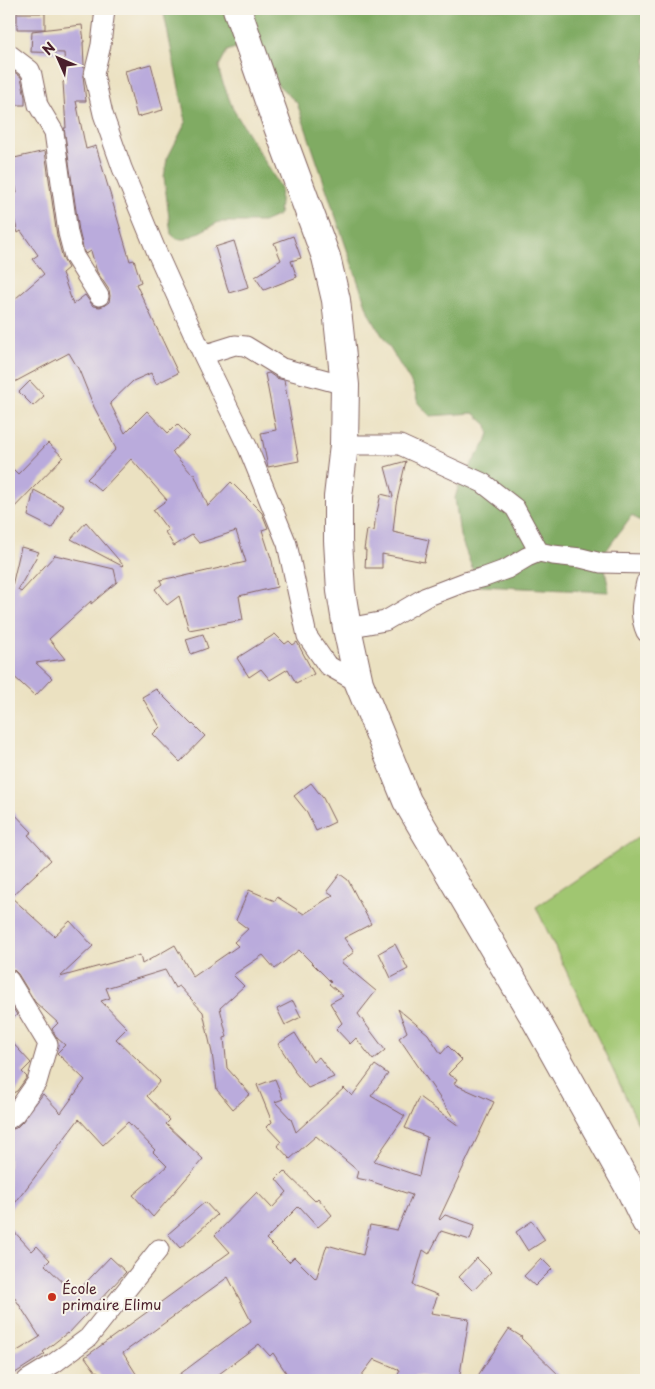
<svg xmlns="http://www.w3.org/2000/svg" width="655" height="1389" viewBox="0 0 655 1389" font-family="'Playpen Sans',sans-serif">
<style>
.green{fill:#a0c671;stroke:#75724e}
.forest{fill:#80ab63;stroke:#656547}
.building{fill:#baabdc}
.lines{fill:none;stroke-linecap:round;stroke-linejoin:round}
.minor-casing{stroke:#826360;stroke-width:21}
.primary-casing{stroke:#826360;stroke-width:30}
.minor{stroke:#fff;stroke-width:19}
.primary{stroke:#fff;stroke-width:28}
.poi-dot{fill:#c8321e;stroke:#f7f3e8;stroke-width:2}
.labels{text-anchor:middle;stroke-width:4;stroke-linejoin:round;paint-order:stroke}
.poi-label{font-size:14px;fill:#4a1f2b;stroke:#f7f3e8;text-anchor:start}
</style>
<rect width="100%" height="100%" fill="#f7f3e8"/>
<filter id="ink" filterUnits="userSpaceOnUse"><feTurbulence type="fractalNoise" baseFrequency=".02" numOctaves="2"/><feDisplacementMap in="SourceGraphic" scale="10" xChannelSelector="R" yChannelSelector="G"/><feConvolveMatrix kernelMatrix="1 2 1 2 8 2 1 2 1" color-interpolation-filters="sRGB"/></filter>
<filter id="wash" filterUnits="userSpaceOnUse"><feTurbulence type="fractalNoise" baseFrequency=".0096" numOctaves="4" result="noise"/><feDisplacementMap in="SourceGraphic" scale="20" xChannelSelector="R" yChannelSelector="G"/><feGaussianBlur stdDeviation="1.12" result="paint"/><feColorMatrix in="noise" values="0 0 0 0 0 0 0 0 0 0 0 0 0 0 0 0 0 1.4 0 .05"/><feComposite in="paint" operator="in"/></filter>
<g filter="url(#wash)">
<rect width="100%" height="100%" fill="#ebe1c1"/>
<path class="green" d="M 646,832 L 646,1140 L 536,907 Z"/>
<path class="forest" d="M 163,9 L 646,9 L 646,526 L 632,515 L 603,555 L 609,592 L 479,586 L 460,536 L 455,498 L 460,481 L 486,442 L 489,433 L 487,425 L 474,413 L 430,416 L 418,403 L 413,386 L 369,314 L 297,103 L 243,52 L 235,48 L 227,51 L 219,66 L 220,75 L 233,109 L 281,188 L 279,215 L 263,222 L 219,222 L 186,239 L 177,239 L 171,234 L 164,177 L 167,159 L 186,122 Z"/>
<g id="blocks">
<path class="building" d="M 17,13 L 45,13 L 45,29 L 17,29 Z
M 82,25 L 84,42 L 83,42 L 84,65 L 83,76 L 86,101 L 76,101 L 86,149 L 96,146 L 130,261 L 134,260 L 141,282 L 136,284 L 178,373 L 156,384 L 151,373 L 133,381 L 110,403 L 125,433 L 147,411 L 168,433 L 177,424 L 189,436 L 172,452 L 192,474 L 194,474 L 208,506 L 231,482 L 262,513 L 268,528 L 262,530 L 272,561 L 277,587 L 239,596 L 243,620 L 189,630 L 179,596 L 167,605 L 155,589 L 162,584 L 160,580 L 175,577 L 176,578 L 246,562 L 236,531 L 199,543 L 192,535 L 174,546 L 165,532 L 168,530 L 153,510 L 167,500 L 131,459 L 101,491 L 87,479 L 116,449 L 94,407 L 79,370 L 69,353 L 9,385 L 9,304 L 44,274 L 32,259 L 38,255 L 21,231 L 18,233 L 9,200 L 9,196 L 17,193 L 10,159 L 45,151 L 57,236 L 63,259 L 68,268 L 62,273 L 73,304 L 85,295 L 93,306 L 100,307 L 105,305 L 109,302 L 110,296 L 109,290 L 97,272 L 91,251 L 86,254 L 84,252 L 79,231 L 64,128 L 66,128 L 63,82 L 66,81 L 64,53 L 31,52 L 32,31 Z
M 151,64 L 163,110 L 137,117 L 125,71 Z
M 9,68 L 21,77 L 25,97 L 25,105 L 9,105 Z
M 293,236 L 301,258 L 291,261 L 297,277 L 264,290 L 255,277 L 281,260 L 274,243 Z
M 234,241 L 248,287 L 229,293 L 215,247 Z
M 269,373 L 276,378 L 284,380 L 299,461 L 268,467 L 261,433 L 276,430 L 265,374 Z
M 30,381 L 44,396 L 33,406 L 19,392 Z
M 48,443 L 63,457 L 9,513 L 9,465 L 18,474 Z
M 406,461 L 396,504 L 393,532 L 429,540 L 424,562 L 382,554 L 382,568 L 365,568 L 366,550 L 364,550 L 367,530 L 374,531 L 376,512 L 377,512 L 381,494 L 393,497 L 385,467 Z
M 34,490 L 64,506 L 52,528 L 28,516 Z
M 86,522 L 123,565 L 122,566 L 71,539 Z
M 21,547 L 39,552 L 18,590 L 21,592 L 55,555 L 114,569 L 117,582 L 91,604 L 91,601 L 49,639 L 65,659 L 36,663 L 52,678 L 35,696 L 9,672 L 9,583 L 12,586 Z
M 203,634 L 208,648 L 191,654 L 186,639 Z
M 275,634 L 285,644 L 289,641 L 293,645 L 297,642 L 314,674 L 296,683 L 288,669 L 270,680 L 261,669 L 249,677 L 237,658 Z
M 156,689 L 192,725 L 193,724 L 205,736 L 180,762 L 153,734 L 160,727 L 142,697 Z
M 311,783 L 323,798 L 335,822 L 316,831 L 307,812 L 294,796 Z
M 9,808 L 32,832 L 28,835 L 51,860 L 11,897 L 54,936 L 70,921 L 93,946 L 60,977 L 140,955 L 142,964 L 175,945 L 193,977 L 238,946 L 234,942 L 248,929 L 236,920 L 249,890 L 275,901 L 277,897 L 304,914 L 333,895 L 327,891 L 340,874 L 348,880 L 371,924 L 344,938 L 354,952 L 341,962 L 376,991 L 358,1014 L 385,1050 L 373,1060 L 356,1038 L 350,1044 L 336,1029 L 342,1023 L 330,1003 L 343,996 L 329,984 L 331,982 L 299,950 L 275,969 L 263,955 L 233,975 L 244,986 L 220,1008 L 227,1037 L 224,1038 L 227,1068 L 250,1094 L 233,1109 L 217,1090 L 212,1053 L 203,1012 L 179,986 L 175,988 L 165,970 L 106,988 L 110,998 L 101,1001 L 127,1028 L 116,1039 L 160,1081 L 147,1096 L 170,1120 L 166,1124 L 203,1159 L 153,1217 L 133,1195 L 167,1166 L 153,1152 L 155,1150 L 128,1122 L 103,1145 L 79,1119 L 9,1211 L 9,1130 L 16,1128 L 22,1122 L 43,1094 L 61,1113 L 85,1080 L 57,1053 L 65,1045 L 57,1038 L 52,1029 L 58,1023 L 35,1002 L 18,974 L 14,970 L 9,969 Z
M 395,944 L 408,969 L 391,978 L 379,953 Z
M 9,1001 L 17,1015 L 9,1021 Z
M 293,1001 L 301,1017 L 285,1025 L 277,1009 Z
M 398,1009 L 428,1034 L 441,1054 L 448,1046 L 462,1060 L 448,1074 L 457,1079 L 454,1084 L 494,1102 L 439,1219 L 440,1220 L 445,1215 L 475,1225 L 470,1240 L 441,1231 L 429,1254 L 423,1250 L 413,1285 L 438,1295 L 431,1313 L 469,1319 L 459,1380 L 441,1380 L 415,1375 L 413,1380 L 396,1380 L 400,1370 L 374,1359 L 358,1380 L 291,1380 L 273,1353 L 270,1356 L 259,1344 L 211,1380 L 172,1380 L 251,1321 L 228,1277 L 123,1353 L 140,1380 L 103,1380 L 97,1371 L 96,1372 L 85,1357 L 230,1252 L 215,1235 L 257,1192 L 272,1208 L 287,1192 L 276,1179 L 284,1171 L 315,1201 L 318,1198 L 332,1215 L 318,1227 L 300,1207 L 299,1208 L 298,1207 L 266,1239 L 289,1262 L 294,1257 L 316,1279 L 327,1245 L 363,1255 L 370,1225 L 397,1230 L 412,1195 L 370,1181 L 356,1178 L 358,1171 L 316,1136 L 290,1159 L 277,1145 L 281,1142 L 267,1127 L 272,1122 L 257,1085 L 258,1084 L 259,1085 L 275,1079 L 283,1099 L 275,1102 L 291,1119 L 296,1132 L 344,1088 L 352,1096 L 375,1065 L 388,1074 L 371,1096 L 405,1116 L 374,1161 L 419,1176 L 427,1137 L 405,1128 L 419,1097 L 459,1126 L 399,1038 L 407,1032 Z
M 295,1033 L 313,1062 L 319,1057 L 334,1077 L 308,1088 L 294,1071 L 295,1070 L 278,1044 Z
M 9,1039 L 31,1063 L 22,1072 L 27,1077 L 17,1091 L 9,1095 Z
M 205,1202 L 217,1215 L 180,1248 L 168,1234 Z
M 532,1221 L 545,1240 L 528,1251 L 516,1232 Z
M 9,1226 L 32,1251 L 37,1246 L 50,1260 L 45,1265 L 75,1294 L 110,1257 L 126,1272 L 68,1334 L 67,1333 L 43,1352 L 45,1354 L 9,1377 L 9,1356 L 40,1337 L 9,1289 Z
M 477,1258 L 491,1272 L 473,1291 L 459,1277 Z
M 541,1258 L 552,1269 L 535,1286 L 524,1276 Z
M 509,1329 L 522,1337 L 521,1338 L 564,1380 L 475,1380 Z"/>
</g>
</g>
<g filter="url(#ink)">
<use href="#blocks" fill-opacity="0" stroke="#826360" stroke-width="1"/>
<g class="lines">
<g class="minor-casing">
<path id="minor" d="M 105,9 L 101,45 L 94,74 L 103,114 L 122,168 L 158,255 L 203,355 L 248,448 L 287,544 L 307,636 L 327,665 L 359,683
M 9,54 L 30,70 L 32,75 L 38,105 L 54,132 L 68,233 L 74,256 L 99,296
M 203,355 L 235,345 L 246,346 L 282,368 L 345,385
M 344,445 L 400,445 L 483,483 L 515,508 L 539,552
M 646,582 C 642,600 638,614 646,632
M 347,628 L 385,621 L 426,597 L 465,582 L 485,577 L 507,569 L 527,557 L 539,552 L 553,555 L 581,558 L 601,563 L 646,564
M 9,980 L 48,1044 L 37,1082 L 15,1114 L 9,1119
M 27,1380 L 53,1364 L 88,1338 L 159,1249"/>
</g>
<g class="primary-casing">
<path id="primary" d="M 237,9 L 278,127 L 326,257 L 336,300 L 345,385 L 344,445 L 338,497 L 338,541 L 341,591 L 347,628 L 359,683 L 407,801 L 533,1015 L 630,1189 L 646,1222"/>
</g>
<use href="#minor" class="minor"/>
<use href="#primary" class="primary"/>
</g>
</g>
<circle class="poi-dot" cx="52" cy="1297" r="5"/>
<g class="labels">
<g class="poi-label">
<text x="62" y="1294">École<tspan x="62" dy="16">primaire Elimu</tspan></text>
</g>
</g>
<rect width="655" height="1389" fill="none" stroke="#f7f3e8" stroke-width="30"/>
<g transform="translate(58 58) rotate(315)" stroke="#f7f3e8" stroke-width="4" paint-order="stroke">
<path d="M0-4L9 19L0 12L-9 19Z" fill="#4a1f2b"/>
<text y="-8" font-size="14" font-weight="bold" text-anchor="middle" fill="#4a1f2b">N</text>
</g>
</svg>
